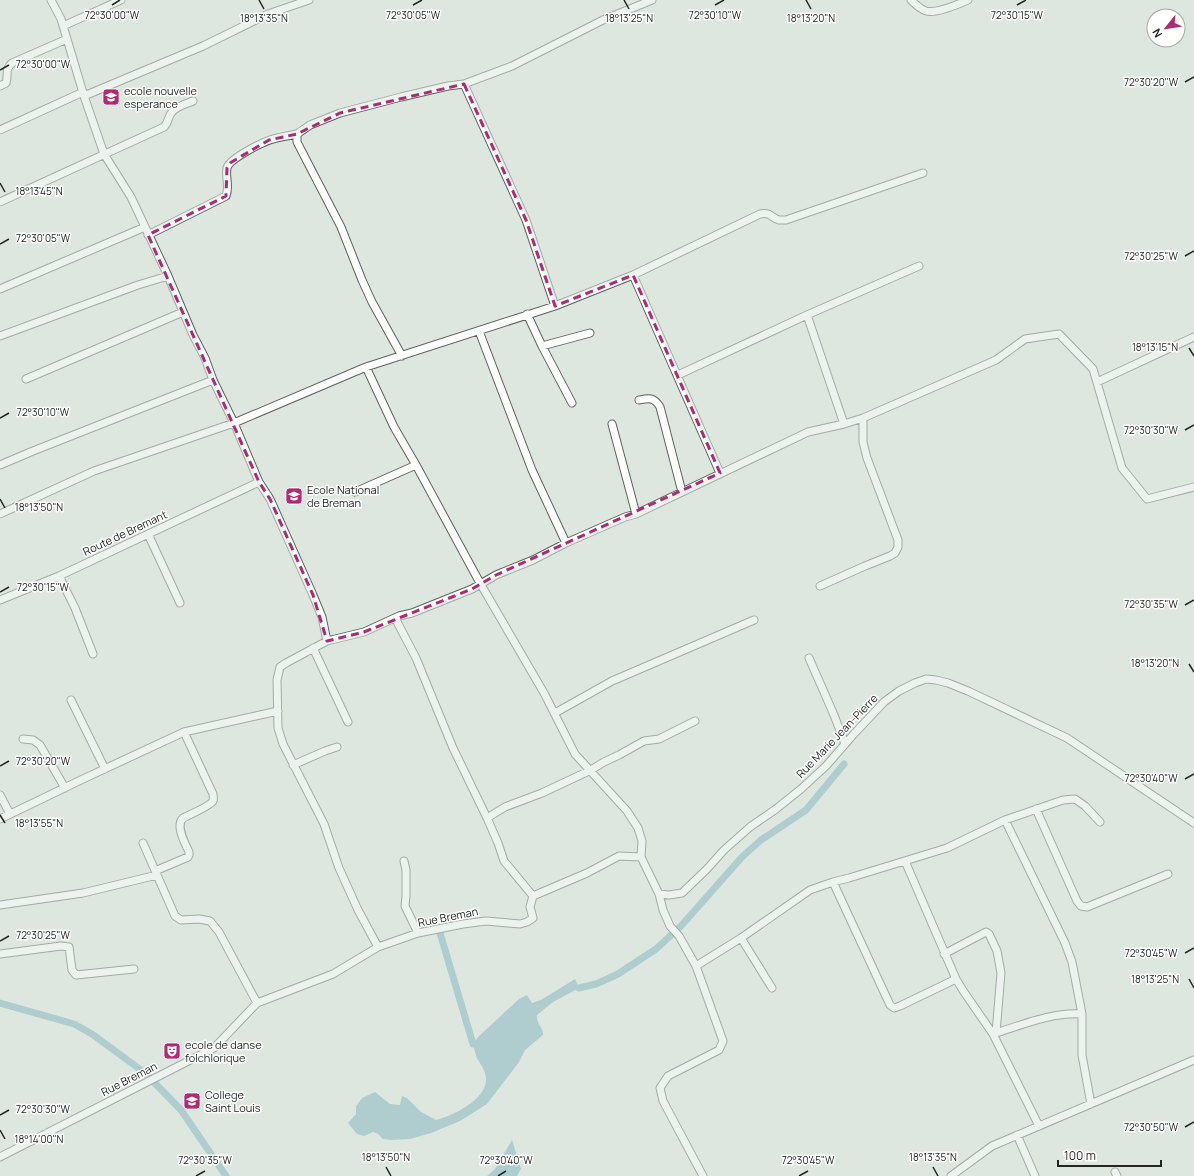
<svg xmlns="http://www.w3.org/2000/svg" width="1194" height="1176" viewBox="0 0 1194 1176" font-family="Manrope,sans-serif">
<style>
.water{fill:#78adbc}
.lines{fill:none;stroke-linecap:round;stroke-linejoin:round}
.canal{stroke:#78adbc;stroke-width:7}
.minor-casing{stroke:#5a635c;stroke-width:9}
.minor{stroke:#fff;stroke-width:7}
.marked{fill:none;stroke:#af2a71;stroke-width:3;stroke-dasharray:8 5;stroke-linejoin:round}
.ticks{fill:none;stroke:#222623;stroke-width:1.5}
.labels{text-anchor:middle;stroke-width:3;stroke-linejoin:round;paint-order:stroke}
.poi-label{font-size:11px;fill:#222623;stroke:#fff;text-anchor:start}
.street-label{font-size:11px;fill:#222623;stroke:#fff}
.ticks-label{font-size:10px;text-anchor:middle;fill:#222623;stroke:#fff;stroke-width:3;stroke-linejoin:round;paint-order:stroke}
</style>
<rect width="100%" height="100%" fill="#dde7df"/>
<path class="water" d="M 575,979 L 579,988 L 553,1002 L 537,1015 C 536,1024 544,1028 543,1035 L 525,1050 L 519,1062 L 487,1104 L 460,1121 L 431,1133 L 410,1139 L 391,1140 L 383,1139 L 378,1134 L 373,1132 L 364,1136 L 357,1134 L 348,1123 L 356,1114 L 356,1106 L 362,1098 L 375,1092 L 390,1104 L 400,1105 L 402,1096 L 407,1098 L 421,1112 L 436,1120 C 453,1116 487,1099 486,1079 C 486,1070 479,1063 476,1056 C 475,1052 474,1048 473,1044 L 478,1037 L 519,999 L 527,995 L 532,1003 L 541,1000 Z
M 512,1140 L 521,1169 L 517,1176 L 487,1176 L 495,1169 Z"/>
<g class="lines">
<path class="canal" d="M 440,933 L 473,1044
M 579,988 L 596,984 L 618,974 L 656,949 L 681,926 L 742,857 L 761,840 L 806,810 L 844,764
M 0,1003 L 74,1024 L 92,1034 L 145,1073 L 181,1110 L 226,1176"/>
<g class="minor-casing">
<path id="minor" d="M 51,0 L 61,19 L 84,96 L 104,154 L 131,197 L 168,276 L 193,335 L 205,358 L 213,380 L 234,423 L 259,482 L 270,499 L 313,595 L 322,617 L 327,641
M 911,0 C 915,4 920,9 926,11 C 936,14 959,4 968,0
M 63,26 L 121,0
M 464,84 L 526,220 L 555,306
M 0,86 L 6,83 C 9,74 4,70 12,63 L 67,39
M 84,96 L 203,46 L 268,14 L 309,0
M 0,130 L 83,92
M 0,202 L 164,127 C 169,122 168,116 172,112 C 177,106 186,104 193,101
M 148,235 L 226,196 C 230,186 225,177 227,168 C 229,159 261,143 270,140 C 279,137 288,136 297,134
M 633,275 L 720,473
M 0,289 L 145,227
M 527,314 L 542,346 L 572,403
M 807,315 L 844,424
M 479,331 L 532,470 L 566,543
M 0,336 L 138,285 L 168,276
M 542,346 L 590,333
M 402,356 L 372,302 L 362,280 L 341,227 L 297,142 L 297,134 L 310,125 L 340,113 L 401,97 L 448,86 L 464,84 L 512,66 L 603,20 L 652,0
M 366,367 L 394,427 L 416,465 L 480,583 L 544,693 L 575,754 L 627,811 L 638,828 L 642,841 L 641,857 L 659,894 L 663,910 L 670,926 L 679,936 L 696,966 L 723,1041 L 719,1050 L 668,1076 L 660,1088 L 663,1101 L 703,1176
M 678,375 L 807,315 L 919,266
M 26,379 L 183,312
M 1097,382 L 1194,337
M 639,400 C 650,398 654,397 660,407 L 682,492
M 612,424 L 636,514
M 0,465 L 33,451 L 213,380
M 355,492 L 416,465
M 0,514 L 94,471 L 234,423 L 366,367 L 555,306 L 633,275 L 760,214 C 771,212 770,217 779,220 C 779,220 786,220 786,220 L 923,173
M 148,534 L 180,603
M 59,576 L 75,608 L 93,654
M 820,586 L 865,566 L 890,556 L 895,553 L 898,547 L 898,540 L 867,458 L 863,442 L 863,418
M 0,600 L 59,576 L 259,482
M 395,618 L 416,658 L 453,748 L 487,818 L 498,843 L 504,861 L 533,896
M 313,648 L 348,722
M 809,658 L 834,715 L 845,744
M 71,700 L 105,769
M 555,713 L 612,681 L 754,620
M 23,739 L 33,740 L 40,745 L 65,788
M 293,765 L 325,751 L 337,747
M 0,795 L 10,814
M 1036,809 L 1077,901 L 1081,906 L 1087,907 L 1168,874
M 487,818 L 505,807 L 542,793 L 591,770 L 604,762 L 619,755 L 644,741 L 659,739 L 695,721
M 0,819 L 83,779 L 184,732 L 278,711
M 1005,820 L 1065,943 L 1072,962 L 1082,1014 L 1082,1055 L 1091,1104
M 143,843 L 175,916 L 181,920 L 199,919 L 210,921 L 219,932 L 257,1003
M 404,861 L 406,870 L 406,896 L 405,906 L 418,933
M 905,861 L 956,979 L 964,992 L 993,1034 L 1039,1126
M 155,871 L 188,857 L 189,855 L 189,852 C 185,843 175,826 183,818 C 189,815 210,806 213,801 C 214,799 213,797 213,794 L 184,732
M 833,882 L 890,1005 L 894,1008 L 900,1006 L 956,979
M 659,894 L 669,895 L 682,893 L 707,869 L 724,850 L 750,827 L 776,809 L 801,789 L 826,766 L 853,735 L 884,702 L 899,691 L 915,683 L 926,679 L 936,680 L 948,683 L 968,691 L 1067,738 L 1194,823
M 0,905 L 83,893 L 157,875
M 741,938 L 772,988
M 378,947 L 358,910 L 339,868 L 324,824 L 283,744 L 278,728 L 277,680 L 280,667 L 286,663 L 327,641 L 364,632 L 399,616 L 412,613 L 472,589 L 496,575 L 533,560 L 566,543 L 625,517 L 636,514 L 808,432 L 844,424 L 863,418 L 996,360 L 1025,339 L 1059,334 L 1093,369 L 1122,468 L 1147,499 L 1194,487
M 0,954 L 61,946 L 69,947 L 72,970 L 76,975 L 134,969
M 944,954 L 986,932 L 989,934 L 997,951 L 1001,973 L 996,1033
M 696,966 L 741,938 L 810,890 L 833,882 L 849,878 L 947,848 L 1005,820 L 1063,800 L 1075,799 L 1085,806 L 1100,822
M 993,1034 C 1022,1025 1051,1012 1082,1014
M 1017,1135 L 1035,1176
M 0,1157 L 214,1048 L 257,1003 L 333,974 L 378,947 L 418,933 L 463,924 L 486,921 L 520,924 L 527,922 L 533,918 L 530,907 L 533,896 L 587,873 L 619,856 L 641,857
M 1115,1172 L 1117,1176
M 951,1176 L 992,1146 L 1194,1060"/>
</g>
<use href="#minor" class="minor"/>
</g>
<path d="M0 0H1194V1176H0ZM 464,84 L 526,220 L 555,306 L 633,275 L 720,473 L 496,575 L 472,589 L 364,632 L 327,641 L 313,595 L 270,499 L 259,482 L 148,235 L 226,196 L 227,168 L 230,163 L 269,140 L 297,134 L 340,113 Z" fill="#dde7df" fill-opacity=".55" fill-rule="evenodd"/>
<path class="marked" d="M 464,84 L 526,220 L 555,306 L 633,275 L 720,473 L 496,575 L 472,589 L 364,632 L 327,641 L 313,595 L 270,499 L 259,482 L 148,235 L 226,196 L 227,168 L 230,163 L 269,140 L 297,134 L 340,113 Z"/>
<path class="ticks" d="M 259,0 L 264,9M 624,0 L 629,9M 806,0 L 811,9M 112,5 L 120,0M 413,5 L 422,0M 715,5 L 724,0M 1017,5 L 1026,0M 0,70 L 9,65M 1185,82 L 1194,77M 0,183 L 5,192M 0,244 L 9,239M 1185,256 L 1194,251M 1189,348 L 1194,356M 0,418 L 9,413M 1185,430 L 1194,425M 0,499 L 5,508M 0,592 L 9,587M 1185,605 L 1194,600M 1189,664 L 1194,672M 0,766 L 9,761M 1185,779 L 1194,774M 0,815 L 5,823M 0,941 L 9,936M 1185,953 L 1194,948M 1189,979 L 1194,988M 0,1115 L 9,1110M 1185,1127 L 1194,1122M 0,1130 L 5,1139M 386,1167 L 391,1176M 933,1167 L 938,1176M 196,1176 L 205,1171M 498,1176 L 506,1171M 799,1176 L 808,1171"/>
<defs>
<g id="school-square" transform="scale(0.9)"><rect x="-9" y="-9" width="18" height="18" rx="4" fill="#af2a71" stroke="#fff"/><path d="M0-5L7-2L0 1L-7-2ZM-4 1L0 2.5L4 1V4Q0 6-4 4Z" fill="#fff"/></g>
<g id="theatre-square" transform="scale(0.9)"><rect x="-9" y="-9" width="18" height="18" rx="4" fill="#af2a71" stroke="#fff"/><path d="M-5-5.5Q0-4 5-5.5V0Q5 5 0 6Q-5 5-5 0ZM-3.3-2.5H-1v1.5H-3.3ZM1-2.5H3.3v1.5H1ZM-2.8 1Q0 5.5 2.8 1Z" fill="#fff"/></g>
</defs>
<g fill-rule="evenodd">
<use href="#school-square" x="111" y="97"/>
<use href="#school-square" x="294" y="496"/>
<use href="#theatre-square" x="172" y="1051"/>
<use href="#school-square" x="192" y="1101"/>
</g>
<g class="labels">
<g class="poi-label">
<text x="124" y="95">ecole nouvelle<tspan x="124" dy="13">esperance</tspan></text>
<text x="307" y="494">Ecole National<tspan x="307" dy="13">de Breman</tspan></text>
<text x="185" y="1049">ecole de danse<tspan x="185" dy="13">folchlorique</tspan></text>
<text x="205" y="1099">College<tspan x="205" dy="13">Saint Louis</tspan></text>
</g>
<g class="street-label">
<text transform="translate(125 533) rotate(-25)" y="4">Route de Bremant</text>
<text transform="translate(837 736) rotate(-46)" y="4">Rue Marie Jean-Pierre</text>
<text transform="translate(448 917) rotate(-11)" y="4">Rue Breman</text>
<text transform="translate(129 1079) rotate(-27)" y="4">Rue Breman</text>
</g>
</g>
<g class="ticks-label">
<text x="413" y="19">72°30'05"W</text>
<text x="715" y="19">72°30'10"W</text>
<text x="1017" y="19">72°30'15"W</text>
<text x="112" y="19">72°30'00"W</text>
<text x="264" y="22">18°13'35"N</text>
<text x="629" y="22">18°13'25"N</text>
<text x="811" y="22">18°13'20"N</text>
<text x="43" y="68">72°30'00"W</text>
<text x="1151" y="86">72°30'20"W</text>
<text x="39" y="195">18°13'45"N</text>
<text x="43" y="242">72°30'05"W</text>
<text x="1151" y="260">72°30'25"W</text>
<text x="1155" y="351">18°13'15"N</text>
<text x="43" y="416">72°30'10"W</text>
<text x="1151" y="434">72°30'30"W</text>
<text x="39" y="511">18°13'50"N</text>
<text x="43" y="591">72°30'15"W</text>
<text x="1151" y="608">72°30'35"W</text>
<text x="1155" y="667">18°13'20"N</text>
<text x="43" y="765">72°30'20"W</text>
<text x="1151" y="782">72°30'40"W</text>
<text x="39" y="827">18°13'55"N</text>
<text x="43" y="939">72°30'25"W</text>
<text x="1151" y="957">72°30'45"W</text>
<text x="1155" y="983">18°13'25"N</text>
<text x="43" y="1113">72°30'30"W</text>
<text x="1151" y="1131">72°30'50"W</text>
<text x="39" y="1143">18°14'00"N</text>
<text x="386" y="1161">18°13'50"N</text>
<text x="933" y="1161">18°13'35"N</text>
<text x="205" y="1164">72°30'35"W</text>
<text x="506" y="1164">72°30'40"W</text>
<text x="808" y="1164">72°30'45"W</text>
</g>
<g transform="translate(1166 28) rotate(240)"><circle r="19" fill="#ffffff" stroke="#a7a8a7"/>
<path d="M0-3L7 15L0 10L-7 15Z" fill="#af2a71"/>
<text y="-6" font-size="11" font-weight="bold" text-anchor="middle" fill="#222623">N</text>
</g>
<path d="M1058 1160v6h103v-6" fill="none" stroke="#222623" stroke-width="2"/>
<text x="1064" y="1160" font-size="12" fill="#222623" stroke="#ffffff" stroke-width="3" paint-order="stroke">100 m</text>
</svg>
